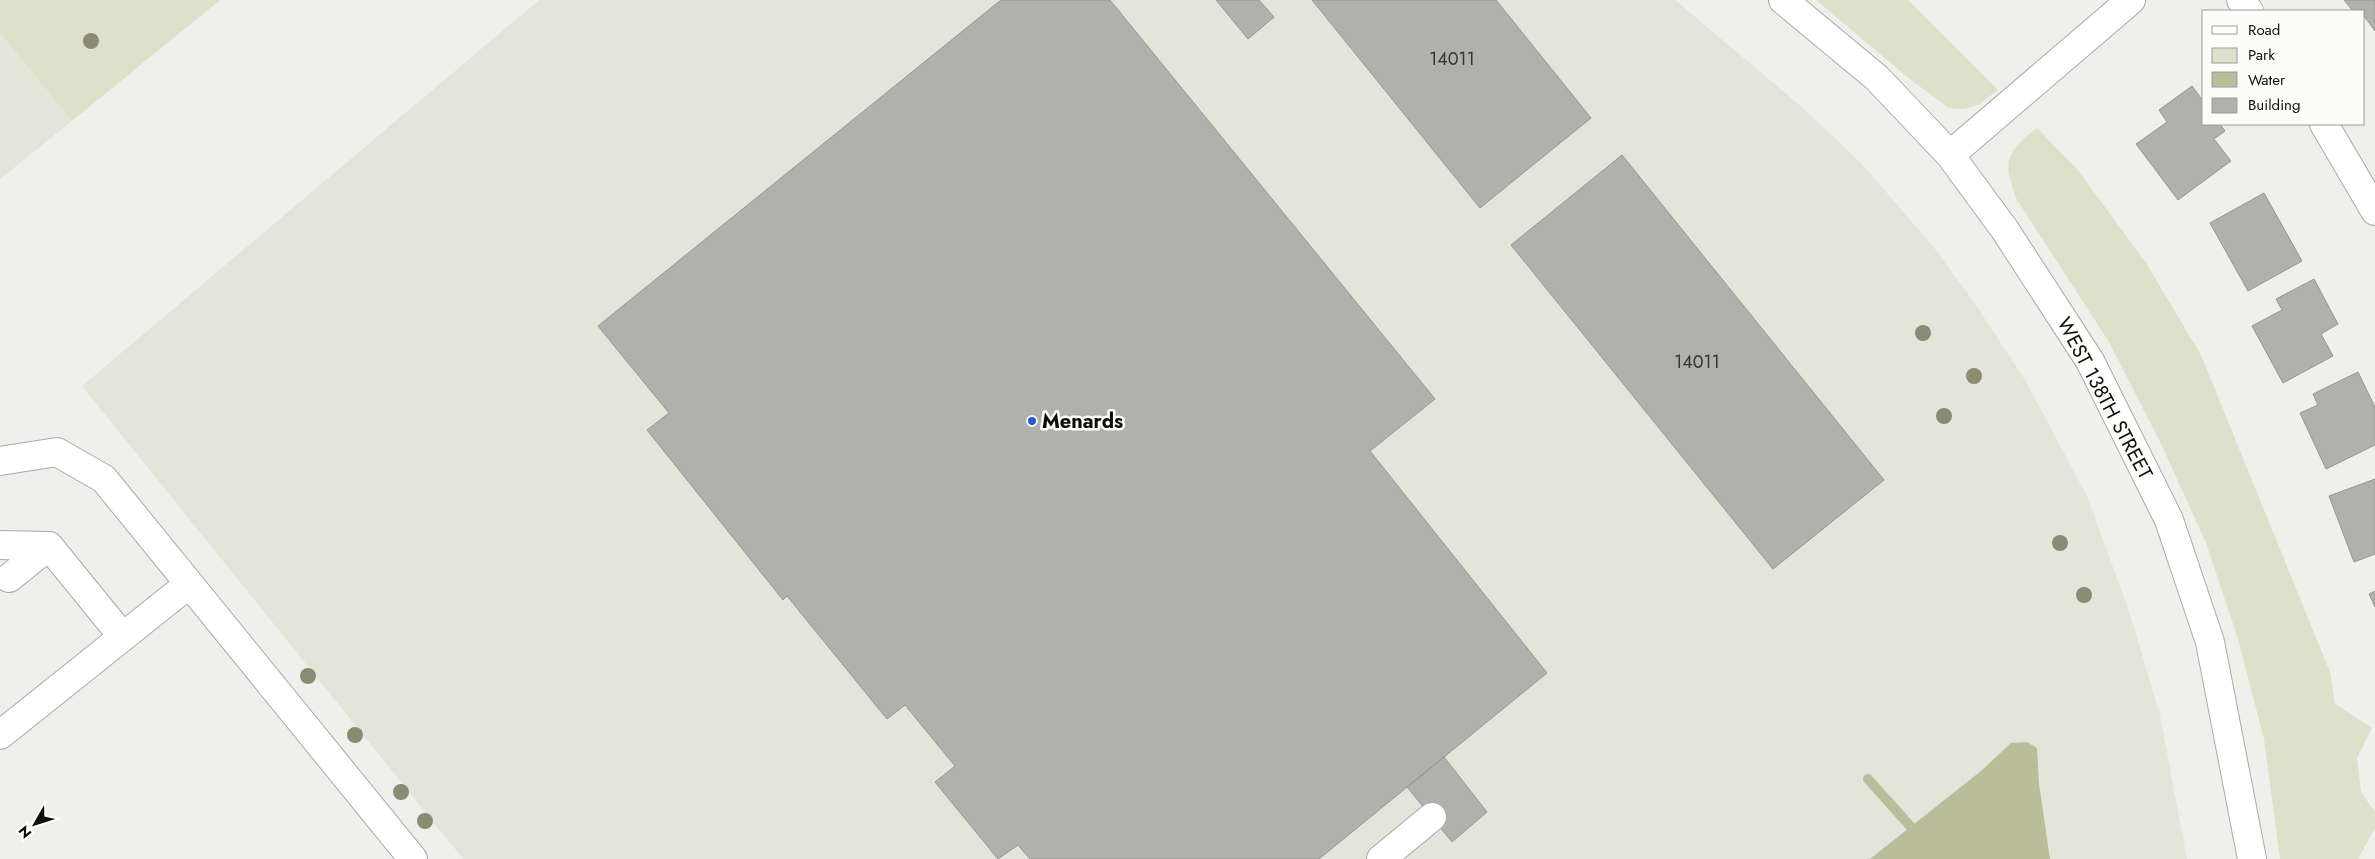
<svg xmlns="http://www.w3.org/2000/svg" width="2375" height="859" viewBox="0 0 2375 859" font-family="Jost,sans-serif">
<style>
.built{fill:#e3e5da}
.green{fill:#dee1ca}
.water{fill:#b9bd9a}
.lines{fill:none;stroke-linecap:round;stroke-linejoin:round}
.stream{stroke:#b9bd9a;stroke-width:10}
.building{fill:#b0b0ad;stroke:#969794}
.minor-casing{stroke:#a9a9a6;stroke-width:30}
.minor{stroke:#fff;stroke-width:28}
.tree{fill:#8a8b72}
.poi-dot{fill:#295ecc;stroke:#fcfdf9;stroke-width:2}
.labels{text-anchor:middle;stroke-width:5;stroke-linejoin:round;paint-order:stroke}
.number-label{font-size:18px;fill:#363634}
.street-label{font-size:20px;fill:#0d0d0c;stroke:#fcfdf9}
.poi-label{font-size:20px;font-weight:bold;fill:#0d0d0c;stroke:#fcfdf9;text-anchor:start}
</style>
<rect width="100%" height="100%" fill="#eff0ec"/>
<path class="built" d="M 539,0 L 1675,0 L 1803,108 L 1860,162 L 1932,245 L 1974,302 L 2025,380 L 2087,496 L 2129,611 L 2160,715 L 2187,859 L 463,859 L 82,386 Z
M 0,33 L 72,121 L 0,179 Z"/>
<path class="green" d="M 0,0 L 220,0 L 72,121 L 0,33 Z
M 1816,0 L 1908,0 L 1998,90 L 1978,105 L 1964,109 L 1949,108 L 1911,80 Z
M 2037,128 L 2077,169 L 2146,263 L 2201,355 L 2330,672 L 2335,704 L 2372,728 L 2357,758 L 2361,792 L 2375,812 L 2375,828 L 2358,859 L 2280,859 L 2264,739 L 2238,639 L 2206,543 L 2162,446 L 2109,342 L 2017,200 C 2003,163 2004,153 2037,128 Z"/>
<path class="water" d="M 2027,742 L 2037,748 L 2039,784 L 2050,859 L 1870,859 L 1981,771 L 2011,743 Z"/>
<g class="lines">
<path class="stream" d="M 1868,779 L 1911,827"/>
</g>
<path class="building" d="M 1001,0 L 1110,0 L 1435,399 L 1370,451 L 1547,673 L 1319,859 L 1030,859 L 1018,845 L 998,859 L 935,782 L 955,766 L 905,705 L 887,719 L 787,596 L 783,600 L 647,430 L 669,413 L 598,326 Z
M 1216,0 L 1259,0 L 1274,17 L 1248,39 Z
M 1312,0 L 1496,0 L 1591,118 L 1480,208 Z
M 2344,0 L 2375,0 L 2375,31 L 2364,16 L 2364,11 L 2353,11 Z
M 2192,86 L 2204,102 L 2204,124 L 2220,124 L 2225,131 L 2214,139 L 2231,161 L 2178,200 L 2136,144 L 2167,122 L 2159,110 Z
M 1622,155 L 1884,480 L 1773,569 L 1511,245 Z
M 2264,193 L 2302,261 L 2248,291 L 2210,223 Z
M 2314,279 L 2338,324 L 2321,334 L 2333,356 L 2283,383 L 2252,326 L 2282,310 L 2276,299 Z
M 2358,372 L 2375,407 L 2375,445 L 2326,469 L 2300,413 L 2318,405 L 2313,394 Z
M 2375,479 L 2375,554 L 2354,562 L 2329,496 Z
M 2375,591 L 2375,607 L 2369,594 Z
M 1444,757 L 1487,812 L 1452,842 L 1407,787 Z"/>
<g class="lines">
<g class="minor-casing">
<path id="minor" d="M 1783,0 L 1877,78 L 1950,155 L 2005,230 L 2090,361 L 2169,520 L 2210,642 L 2252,859
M 2241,0 L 2249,11
M 2324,124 L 2375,211
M 1950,155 L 2131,0
M 0,461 L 57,452 L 104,479 L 413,859
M 0,545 L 49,546 L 123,637
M 9,578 L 49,546
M 0,735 L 189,584
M 1381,859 L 1432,817"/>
</g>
<use href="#minor" class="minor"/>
</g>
<g class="tree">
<circle cx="91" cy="41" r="8"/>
<circle cx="1923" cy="333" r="8"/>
<circle cx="1974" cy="376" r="8"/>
<circle cx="1944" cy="416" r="8"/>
<circle cx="2060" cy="543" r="8"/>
<circle cx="2084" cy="595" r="8"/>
<circle cx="308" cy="676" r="8"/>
<circle cx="355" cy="735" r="8"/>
<circle cx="401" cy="792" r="8"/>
<circle cx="425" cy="821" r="8"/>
</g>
<circle class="poi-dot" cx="1032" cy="421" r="5"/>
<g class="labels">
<g class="number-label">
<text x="1452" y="65">14011</text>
<text x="1697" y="368">14011</text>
</g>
<g class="street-label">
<text transform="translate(2105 398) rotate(62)" y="7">WEST 138TH STREET</text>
</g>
<g class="poi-label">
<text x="1042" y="428">Menards</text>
</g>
</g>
<rect x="2202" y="10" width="162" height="115" fill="#fcfdf9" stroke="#9c9d9a"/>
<rect x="2212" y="26" width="25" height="8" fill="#ffffff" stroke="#9c9d9a"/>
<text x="2248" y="35" font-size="15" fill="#0d0d0c">Road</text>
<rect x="2212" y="48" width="25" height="15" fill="#dee1ca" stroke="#9c9d9a"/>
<text x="2248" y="60" font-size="15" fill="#0d0d0c">Park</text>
<rect x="2212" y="72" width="25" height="15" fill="#b9bd9a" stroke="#9c9d9a"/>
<text x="2248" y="85" font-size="15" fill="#0d0d0c">Water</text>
<rect x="2212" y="98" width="25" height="15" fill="#b0b0ad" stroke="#9c9d9a"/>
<text x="2248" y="110" font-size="15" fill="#0d0d0c">Building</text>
<g transform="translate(35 824) rotate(231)" stroke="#fcfdf9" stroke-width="4" paint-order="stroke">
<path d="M0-4L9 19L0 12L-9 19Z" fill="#0d0d0c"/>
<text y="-8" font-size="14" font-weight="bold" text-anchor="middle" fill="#0d0d0c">N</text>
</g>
</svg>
